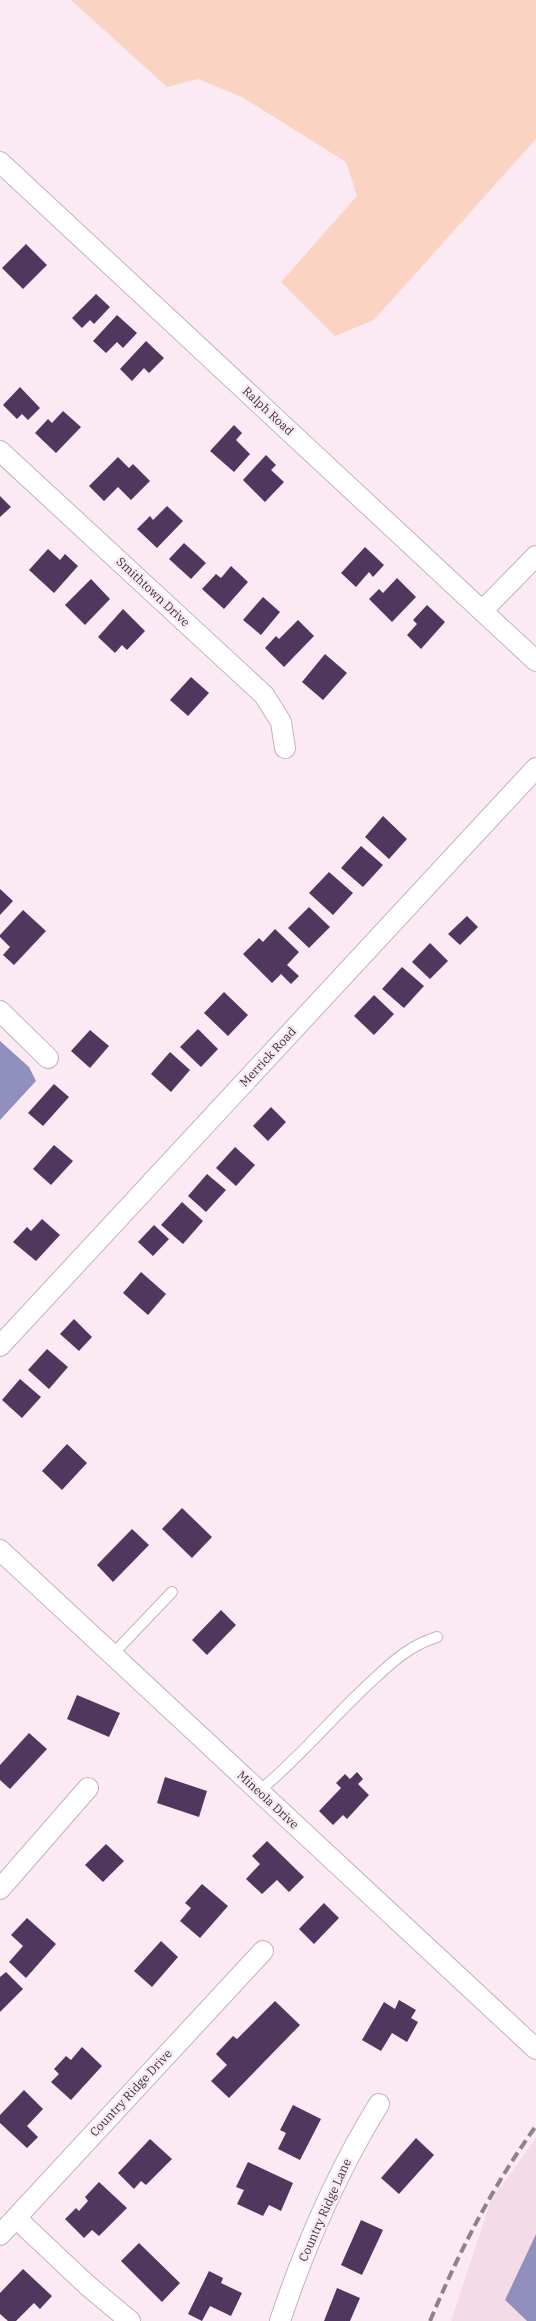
<svg xmlns="http://www.w3.org/2000/svg" width="536" height="2321" viewBox="0 0 536 2321" font-family="'IBM Plex Serif',serif">
<style>
.built{fill:#f3dce7}
.green{fill:#fbd3c2}
.water{fill:#908fbe}
.building{fill:#51375d}
.lines{fill:none;stroke-linecap:round;stroke-linejoin:round}
.service-casing{stroke:#c3b3bb;stroke-width:12}
.minor-casing{stroke:#c3b3bb;stroke-width:22}
.service{stroke:#fff;stroke-width:10}
.minor{stroke:#fff;stroke-width:20}
.rail{stroke:#8d8288;stroke-width:4;stroke-dasharray:10 5;stroke-linecap:butt}
.labels{text-anchor:middle;stroke-width:5;stroke-linejoin:round;paint-order:stroke}
.street-label{font-size:12px;fill:#393336;stroke:#fbeaf3}
</style>
<rect width="100%" height="100%" fill="#fbeaf3"/>
<path class="built" d="M 536,2138 L 536,2234 L 505,2299 L 527,2321 L 451,2321 L 491,2200 Z"/>
<path class="green" d="M 71,0 L 536,0 L 536,139 L 374,320 L 335,336 L 281,282 L 357,196 L 346,162 L 242,97 L 198,79 L 167,87 Z"/>
<path class="water" d="M 0,1041 L 29,1067 L 36,1081 L 0,1120 Z
M 536,2234 L 536,2321 L 527,2321 L 505,2300 Z"/>
<path class="building" d="M 26,244 L 47,265 L 23,289 L 2,268 Z
M 96,294 L 110,307 L 94,324 L 90,320 L 82,328 L 72,318 Z
M 117,315 L 137,333 L 123,348 L 117,342 L 106,353 L 93,341 Z
M 146,341 L 164,358 L 149,373 L 144,368 L 132,381 L 120,369 Z
M 20,387 L 40,408 L 28,420 L 22,414 L 17,419 L 3,405 Z
M 63,411 L 81,427 L 56,453 L 35,433 L 48,419 L 52,423 Z
M 234,425 L 242,433 L 236,440 L 250,454 L 234,472 L 210,451 Z
M 266,455 L 276,465 L 271,470 L 284,482 L 265,502 L 243,480 Z
M 118,457 L 129,468 L 133,464 L 150,481 L 131,500 L 118,487 L 104,501 L 89,486 Z
M 0,496 L 11,507 L 0,517 Z
M 167,506 L 183,521 L 157,548 L 137,529 L 150,516 L 153,520 Z
M 184,543 L 206,563 L 191,579 L 169,559 Z
M 365,547 L 384,565 L 373,577 L 369,572 L 356,587 L 341,573 Z
M 48,549 L 60,560 L 65,554 L 78,566 L 54,593 L 29,570 Z
M 231,566 L 248,582 L 224,609 L 202,589 L 216,574 L 221,578 Z
M 397,578 L 416,597 L 392,622 L 369,599 L 379,589 L 383,593 Z
M 91,579 L 110,599 L 85,625 L 65,605 Z
M 263,597 L 280,612 L 261,635 L 243,620 Z
M 427,605 L 445,622 L 421,649 L 407,635 L 417,624 L 413,620 Z
M 123,609 L 145,631 L 127,650 L 122,645 L 115,653 L 98,637 Z
M 298,620 L 314,636 L 284,667 L 265,648 L 276,636 L 279,639 Z
M 325,654 L 347,673 L 323,700 L 302,682 Z
M 191,677 L 209,693 L 188,716 L 170,700 Z
M 383,816 L 407,839 L 389,859 L 365,837 Z
M 361,846 L 383,865 L 363,887 L 341,868 Z
M 329,872 L 353,893 L 333,915 L 309,893 Z
M 0,889 L 13,901 L 0,915 Z
M 309,907 L 330,927 L 309,948 L 288,928 Z
M 23,910 L 46,931 L 14,965 L 3,955 L 10,947 L 0,937 L 0,935 Z
M 467,916 L 478,927 L 460,945 L 448,934 Z
M 275,929 L 299,952 L 287,965 L 299,976 L 291,984 L 281,974 L 272,983 L 243,954 L 259,938 L 263,942 Z
M 430,943 L 448,961 L 430,979 L 412,962 Z
M 402,967 L 424,986 L 404,1008 L 382,989 Z
M 224,992 L 248,1015 L 228,1036 L 204,1013 Z
M 374,995 L 394,1014 L 374,1035 L 354,1016 Z
M 198,1029 L 218,1049 L 201,1067 L 180,1047 Z
M 90,1030 L 109,1046 L 90,1068 L 71,1051 Z
M 170,1052 L 190,1070 L 171,1092 L 151,1074 Z
M 54,1084 L 69,1097 L 43,1126 L 28,1113 Z
M 271,1107 L 286,1122 L 268,1141 L 253,1126 Z
M 54,1145 L 73,1161 L 51,1185 L 33,1169 Z
M 235,1147 L 255,1165 L 236,1186 L 216,1168 Z
M 207,1174 L 226,1190 L 206,1212 L 188,1196 Z
M 182,1202 L 203,1221 L 183,1244 L 161,1225 Z
M 42,1219 L 60,1235 L 36,1261 L 13,1242 L 27,1227 L 31,1231 Z
M 154,1225 L 169,1239 L 153,1256 L 138,1242 Z
M 141,1272 L 166,1294 L 148,1315 L 123,1293 Z
M 74,1319 L 92,1337 L 79,1351 L 60,1334 Z
M 47,1349 L 68,1367 L 49,1389 L 28,1370 Z
M 20,1379 L 41,1397 L 22,1418 L 2,1400 Z
M 67,1444 L 87,1463 L 62,1490 L 42,1471 Z
M 182,1508 L 212,1537 L 192,1558 L 162,1529 Z
M 132,1529 L 149,1545 L 113,1582 L 97,1565 Z
M 221,1610 L 236,1625 L 207,1655 L 192,1640 Z
M 77,1695 L 120,1713 L 109,1737 L 67,1719 Z
M 29,1733 L 47,1749 L 10,1789 L 0,1780 L 0,1765 Z
M 357,1772 L 363,1779 L 358,1784 L 369,1795 L 347,1819 L 343,1815 L 333,1825 L 319,1811 L 341,1788 L 336,1783 L 345,1774 L 350,1779 Z
M 165,1777 L 207,1791 L 199,1817 L 157,1803 Z
M 267,1841 L 304,1877 L 289,1892 L 277,1880 L 262,1894 L 246,1879 L 260,1864 L 252,1856 Z
M 106,1844 L 124,1861 L 103,1882 L 85,1865 Z
M 202,1884 L 228,1906 L 200,1938 L 180,1921 L 191,1908 L 185,1903 Z
M 324,1903 L 339,1918 L 314,1944 L 299,1929 Z
M 27,1918 L 56,1944 L 26,1978 L 9,1962 L 23,1946 L 11,1935 Z
M 161,1941 L 178,1957 L 152,1987 L 134,1971 Z
M 6,1972 L 23,1989 L 0,2012 L 0,1977 Z
M 399,2000 L 416,2010 L 411,2018 L 418,2022 L 407,2042 L 392,2033 L 381,2051 L 362,2040 L 384,2002 L 395,2009 Z
M 275,2001 L 300,2025 L 229,2098 L 211,2081 L 227,2065 L 216,2054 L 233,2036 L 237,2039 Z
M 82,2047 L 102,2066 L 71,2100 L 51,2082 L 59,2074 L 54,2069 L 66,2056 L 71,2060 Z
M 24,2090 L 43,2109 L 27,2126 L 38,2137 L 27,2148 L 0,2123 L 0,2115 Z
M 293,2105 L 321,2119 L 300,2160 L 278,2149 L 286,2133 L 280,2130 Z
M 416,2138 L 434,2155 L 399,2194 L 381,2178 Z
M 150,2139 L 172,2159 L 146,2185 L 141,2181 L 134,2189 L 118,2173 Z
M 248,2162 L 293,2183 L 281,2211 L 269,2205 L 263,2216 L 237,2204 L 244,2190 L 236,2187 Z
M 99,2182 L 127,2208 L 99,2236 L 92,2230 L 84,2238 L 65,2219 L 76,2208 L 79,2211 L 88,2201 L 85,2197 Z
M 361,2220 L 383,2230 L 362,2275 L 341,2265 Z
M 139,2243 L 180,2283 L 162,2302 L 121,2261 Z
M 23,2269 L 52,2296 L 40,2309 L 34,2303 L 16,2321 L 8,2321 L 0,2314 L 0,2293 Z
M 209,2271 L 223,2278 L 221,2283 L 242,2293 L 231,2316 L 210,2306 L 202,2321 L 188,2314 Z
M 337,2288 L 360,2298 L 350,2321 L 324,2321 Z"/>
<g class="lines">
<g class="service-casing">
<path id="service" d="M 112,1655 L 172,1592
M 259,1791 C 301,1757 334,1715 374,1679 C 393,1661 411,1645 437,1637"/>
</g>
<g class="minor-casing">
<path id="minor" d="M 0,162 L 536,661
M 0,451 L 264,695 L 281,722 L 285,748
M 482,611 L 536,556
M 0,1011 L 48,1058
M 0,1346 L 536,768
M 0,1550 L 536,2049
M 0,1889 L 88,1788
M 16,2218 L 87,2285 L 130,2321
M 0,2235 L 263,1951
M 280,2321 C 305,2246 337,2172 379,2104"/>
</g>
<use href="#service" class="service"/>
<use href="#minor" class="minor"/>
<path class="rail" d="M 430,2321 C 459,2252 492,2187 536,2126"/>
</g>
<g class="labels">
<g class="street-label">
<text transform="translate(268 411) rotate(43)" y="4">Ralph Road</text>
<text transform="translate(153 592) rotate(43)" y="4">Smithtown Drive</text>
<text transform="translate(268 1057) rotate(-47)" y="4">Merrick Road</text>
<text transform="translate(268 1800) rotate(43)" y="4">Mineola Drive</text>
<text transform="translate(131 2093) rotate(-47)" y="4">Country Ridge Drive</text>
<text transform="translate(325 2210) rotate(-66)" y="4">Country Ridge Lane</text>
</g>
</g>
</svg>
